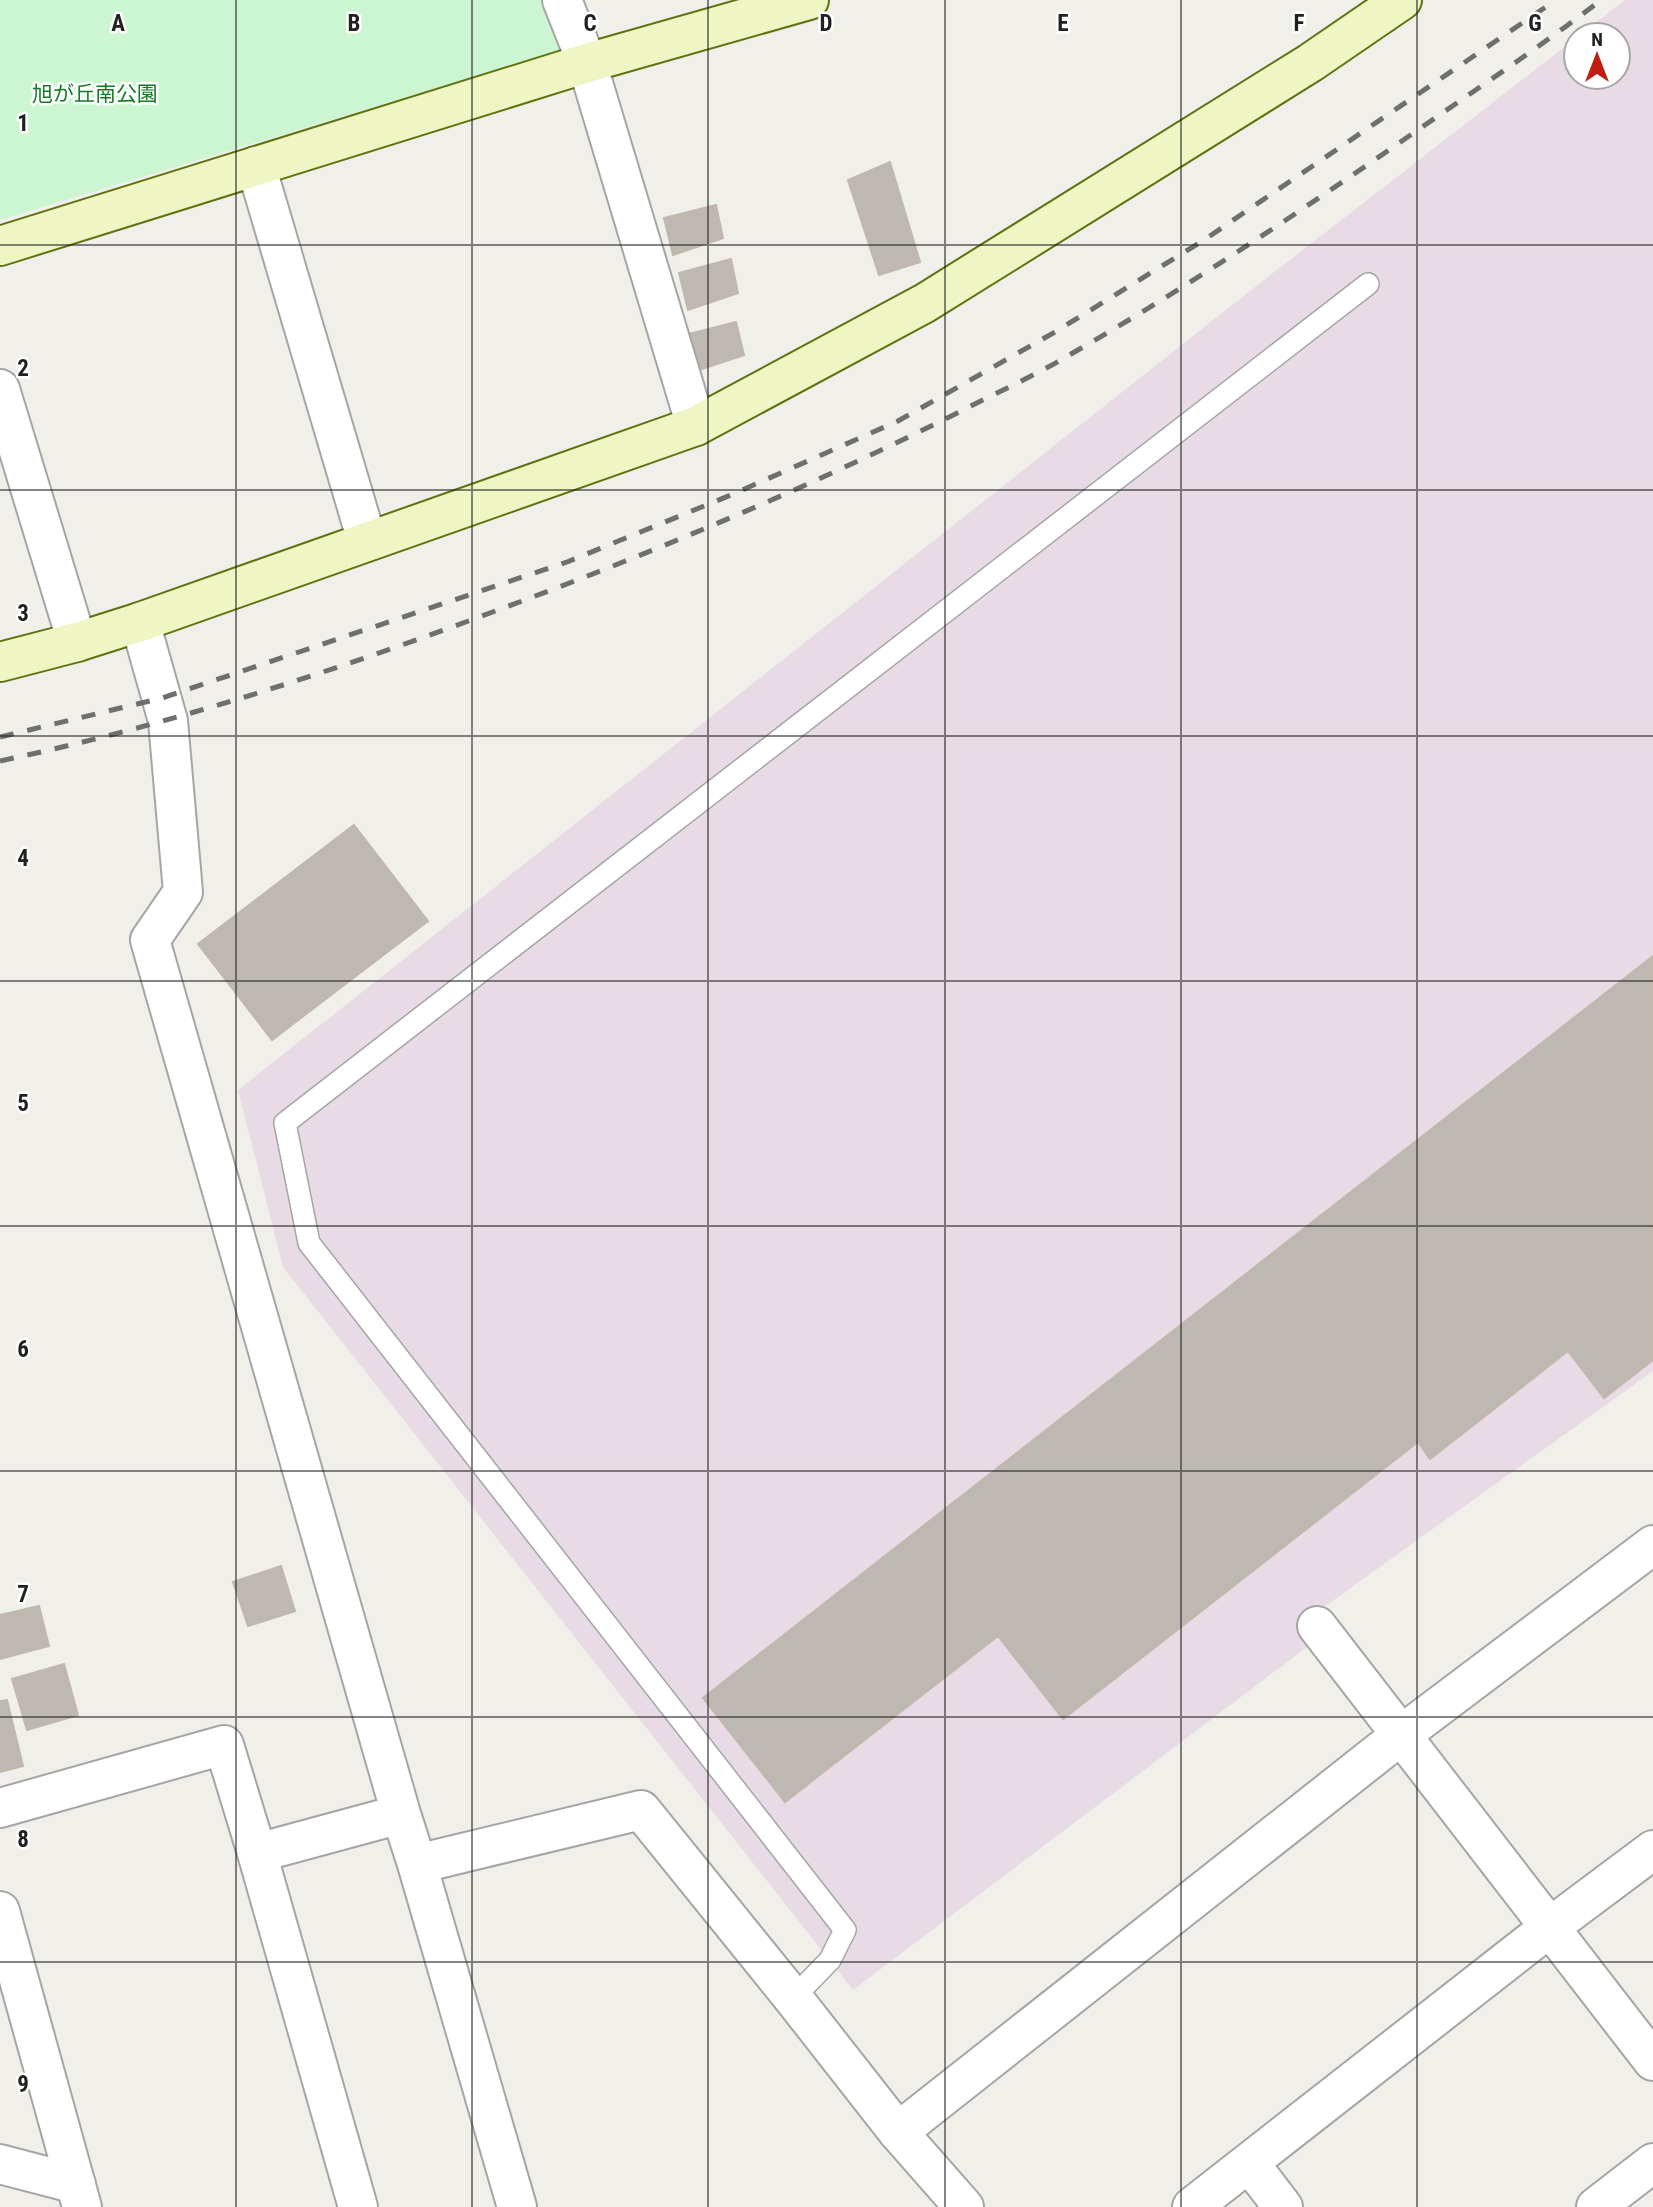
<svg xmlns="http://www.w3.org/2000/svg" width="1653" height="2207" viewBox="0 0 1653 2207" font-family="'Roboto Condensed','Noto Sans JP',sans-serif">
<style>
.industrial{fill:#e9dbe6}
.park{fill:#cbf6d1}
.building{fill:#beb8b2;stroke:#c1b7ac;stroke-width:2}
.lines{fill:none;stroke-linecap:round;stroke-linejoin:round}
.lane-casing{stroke:#a5a5a5;stroke-width:24}
.street-casing{stroke:#a5a5a5;stroke-width:42}
.secondary-casing{stroke:#60720f;stroke-width:42}
.lane{stroke:#fff;stroke-width:21}
.street{stroke:#fff;stroke-width:38}
.secondary{stroke:#eff5c3;stroke-width:38}
.rail{stroke:#6f6f6f;stroke-width:5;stroke-dasharray:14 14;stroke-linecap:butt}
.grid{fill:none;stroke:#212121;stroke-width:2;stroke-opacity:0.55}
.labels{text-anchor:middle;stroke-width:5;stroke-linejoin:round;paint-order:stroke}
.park-label{font-size:21px;fill:#167925;stroke:#fff}
.grid-label{font-size:23px;text-anchor:middle;font-weight:bold;fill:#212121;stroke:#fff;stroke-width:5;stroke-linejoin:round;paint-order:stroke}
</style>
<rect width="100%" height="100%" fill="#f1efe9"/>
<path class="industrial" d="M 1625,0 L 1653,0 L 1653,1371 L 1299,1625 L 1311,1644 L 853,1990 L 283,1267 L 238,1090 L 1255,287 L 1576,38 L 1576,77 L 1618,77 L 1618,35 L 1580,35 Z"/>
<path class="park" d="M 0,0 L 541,0 L 562,50 L 0,220 Z"/>
<path class="building" d="M 890,162 L 920,262 L 879,275 L 848,180 Z
M 716,205 L 723,238 L 673,255 L 664,218 Z
M 731,259 L 738,293 L 688,310 L 679,273 Z
M 736,322 L 744,355 L 693,372 L 685,335 Z
M 354,825 L 428,921 L 272,1040 L 198,944 Z
M 1653,956 L 1653,1360 L 1604,1398 L 1568,1351 L 1430,1459 L 1418,1442 L 1063,1719 L 998,1636 L 785,1802 L 703,1698 Z
M 281,1566 L 295,1611 L 248,1626 L 233,1582 Z
M 39,1606 L 49,1646 L 0,1659 L 0,1615 Z
M 64,1664 L 78,1715 L 27,1730 L 12,1679 Z
M 7,1700 L 23,1766 L 0,1772 L 0,1701 Z"/>
<g class="lines">
<g class="lane-casing">
<path id="lane" d="M 793,1998 L 830,1960 L 845,1930 L 309,1243 L 285,1123 L 1368,284"/>
</g>
<g class="street-casing">
<path id="street" d="M 562,0 L 587,63 L 696,426
M 256,166 L 367,541
M 0,389 L 77,642
M 140,622 L 168,721 L 183,892 L 150,940 L 401,1814
M 1317,1626 L 1653,2061
M 0,1808 L 224,1745 L 257,1853 L 401,1814 L 417,1864 L 641,1810 L 793,1998 L 898,2132 L 964,2207
M 257,1853 L 358,2207
M 417,1864 L 517,2207
M 0,1911 L 82,2207
M 898,2132 L 1401,1735 L 1653,1545
M 0,2164 L 76,2184
M 1250,2164 L 1283,2207
M 1192,2207 L 1550,1927 L 1653,1850
M 1596,2207 L 1653,2163"/>
</g>
<g class="secondary-casing">
<path id="secondary" d="M 0,246 L 587,63 L 809,0
M 0,662 L 77,642 L 140,622 L 696,426 L 925,303 L 1310,63 L 1402,0"/>
</g>
<use href="#lane" class="lane"/>
<use href="#street" class="street"/>
<use href="#secondary" class="secondary"/>
<path class="rail" d="M 0,737 L 162,698 L 567,562 L 731,495 L 898,421 L 1055,332 L 1204,240 L 1556,0
M 0,761 C 170,725 335,671 498,610 C 657,551 815,485 967,408 C 1002,390 1038,374 1071,354 C 1193,284 1310,205 1425,125 C 1484,84 1544,44 1601,0"/>
</g>
<path class="grid" d="M 236,0 L 236,2207M 472,0 L 472,2207M 708,0 L 708,2207M 945,0 L 945,2207M 1181,0 L 1181,2207M 1417,0 L 1417,2207M 0,245 L 1653,245M 0,490 L 1653,490M 0,736 L 1653,736M 0,981 L 1653,981M 0,1226 L 1653,1226M 0,1471 L 1653,1471M 0,1717 L 1653,1717M 0,1962 L 1653,1962"/>
<g class="labels">
<g class="park-label">
<text x="95" y="101">旭が丘南公園</text>
</g>
</g>
<g class="grid-label">
<text x="118" y="31">A</text>
<text x="354" y="31">B</text>
<text x="590" y="31">C</text>
<text x="826" y="31">D</text>
<text x="1063" y="31">E</text>
<text x="1299" y="31">F</text>
<text x="1535" y="31">G</text>
<text x="23" y="131">1</text>
<text x="23" y="376">2</text>
<text x="23" y="621">3</text>
<text x="23" y="866">4</text>
<text x="23" y="1111">5</text>
<text x="23" y="1357">6</text>
<text x="23" y="1602">7</text>
<text x="23" y="1847">8</text>
<text x="23" y="2092">9</text>
</g>
<g transform="translate(1597 56)"><circle r="33" fill="#ffffff" stroke="#a6a6a6" stroke-width="2"/>
<path d="M0-5L12 26L0 18L-12 26Z" fill="#c11e11"/>
<text y="-10" font-size="19" font-weight="bold" text-anchor="middle" fill="#212121">N</text>
</g>
</svg>
